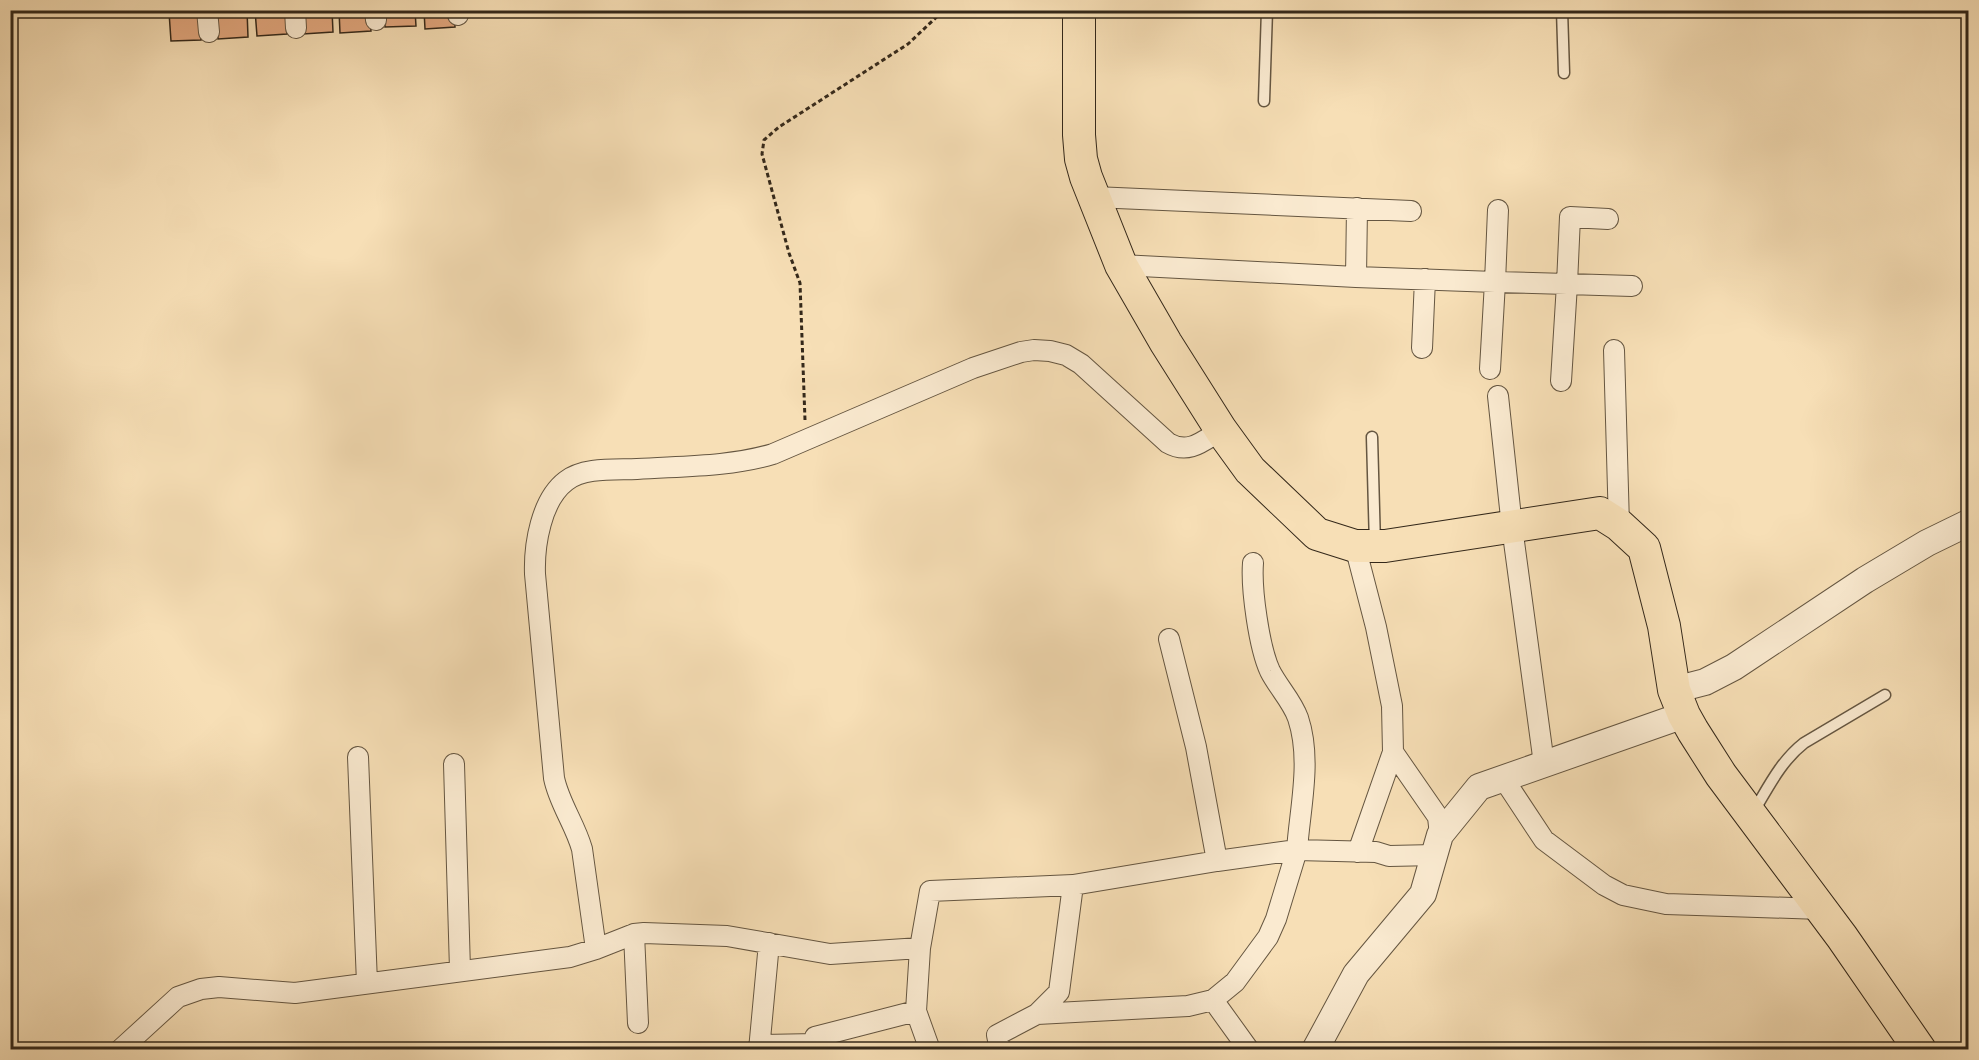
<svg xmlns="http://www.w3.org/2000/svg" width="1979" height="1060" viewBox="0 0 1979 1060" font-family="Cardo,serif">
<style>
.building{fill:#e3a87f;stroke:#34281a;stroke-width:1.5}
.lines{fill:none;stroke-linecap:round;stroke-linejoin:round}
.service-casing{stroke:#655641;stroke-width:13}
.minor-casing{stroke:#655641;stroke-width:22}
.tertiary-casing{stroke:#655641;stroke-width:28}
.primary-casing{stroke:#34281a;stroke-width:34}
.path{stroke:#34281a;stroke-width:3;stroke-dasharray:4.5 3;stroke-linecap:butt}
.service{stroke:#faead0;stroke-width:10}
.minor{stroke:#faead0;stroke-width:20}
.tertiary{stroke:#faead0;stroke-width:26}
.primary{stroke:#f7dfb6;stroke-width:32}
</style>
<rect width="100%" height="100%" fill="#f7dfb6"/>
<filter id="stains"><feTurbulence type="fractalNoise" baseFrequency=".00333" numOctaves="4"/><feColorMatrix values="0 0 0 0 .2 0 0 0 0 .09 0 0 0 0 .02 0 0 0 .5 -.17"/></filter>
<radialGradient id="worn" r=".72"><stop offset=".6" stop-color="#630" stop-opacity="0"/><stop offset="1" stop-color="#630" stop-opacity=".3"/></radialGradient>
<path class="building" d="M 200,10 L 201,40 L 171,41 L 169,12 Z
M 216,10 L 247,10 L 248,37 L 218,39 Z
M 255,10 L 286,10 L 287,34 L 257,36 Z
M 301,10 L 332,10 L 333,32 L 303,34 Z
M 339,10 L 369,10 L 371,31 L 340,33 Z
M 384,10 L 415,10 L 416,26 L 385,27 Z
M 424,10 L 454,10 L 455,27 L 425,29 Z"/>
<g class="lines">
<g class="service-casing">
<path id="service" d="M 1562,10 L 1564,73
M 1264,101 L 1267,10
M 1372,437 L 1375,545
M 1754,811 C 1769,786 1781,761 1804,743 L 1885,695"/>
</g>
<g class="minor-casing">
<path id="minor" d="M 207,10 L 209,32
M 295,10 L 296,28
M 375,10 L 376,20
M 457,10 L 458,15
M 1094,197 L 1411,211
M 1498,210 L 1495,282 L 1567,284 L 1561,381
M 1608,219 L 1570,217 L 1567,284 L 1632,286
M 1121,265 L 1356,277 L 1495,282 L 1490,369
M 1356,277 L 1357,208
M 1422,348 L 1425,279
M 1614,350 L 1619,525
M 1498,396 L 1512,527 L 1544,764
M 1355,546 L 1376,627 L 1392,706 L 1393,752 L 1438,817 L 1440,835
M 358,757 L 367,983
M 454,764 L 460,970
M 1503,778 L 1544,840 L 1604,885 L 1623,895 L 1666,904 L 1821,909
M 1358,852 L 1393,752
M 1217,861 L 1297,850 C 1300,807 1312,760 1298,718 C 1292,701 1278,687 1270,671 C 1259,647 1251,589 1253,563
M 634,934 L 638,1023
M 596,949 L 582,849 C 575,824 559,803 554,778 L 535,574 C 534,545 541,500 566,481 C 584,467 615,470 637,469 C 682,466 729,467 773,454 L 973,368 L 1021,352 L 1034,350 L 1050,351 L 1066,355 L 1081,364 L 1168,443 C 1189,455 1203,441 1221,430
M 1213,1000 L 1249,1050
M 1037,1014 L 1188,1006 L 1213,1000 L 1235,982 L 1268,937 L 1276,919 L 1297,850 L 1376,852 L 1389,856 L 1435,855
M 815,1037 L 916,1011
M 759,1045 L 816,1044
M 120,1050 L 178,997 L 201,989 L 219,987 L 295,993 L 570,957 L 596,949 L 634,934 L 644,933 L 727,936 L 830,954 L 920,948
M 759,1050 L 769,943
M 930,1050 L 916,1011 L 920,948 L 930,891 L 1073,885
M 1000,1050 L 997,1035 L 1037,1014 L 1059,992 L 1073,885 L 1217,861 L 1196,747 L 1169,639"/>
</g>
<g class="tertiary-casing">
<path id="tertiary" d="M 1674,690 L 1705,682 L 1734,667 L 1865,580 L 1927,543 L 1968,523
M 1315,1050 L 1356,974 L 1423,894 L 1440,835 L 1479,787 L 1684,715"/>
</g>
<g class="primary-casing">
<path id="primary" d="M 1079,10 L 1079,135 L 1081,159 L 1086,177 L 1121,265 L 1166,343 L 1221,430 L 1250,470 L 1317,534 L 1355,546 L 1385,546 L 1600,513 L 1619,525 L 1644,548 L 1664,626 L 1674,690 L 1684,715 L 1693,731 L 1721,775 L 1842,937 L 1920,1050"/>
</g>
<path class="path" d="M 805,420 L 800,283 L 789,253 L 762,154 L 764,140 L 779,127 L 908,44 L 944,10"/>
<use href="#service" class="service"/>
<use href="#minor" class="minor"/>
<use href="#tertiary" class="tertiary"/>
<use href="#primary" class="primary"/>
</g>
<rect width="1979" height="1060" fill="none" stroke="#f7dfb6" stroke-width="36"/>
<rect x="12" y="12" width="1955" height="1036" fill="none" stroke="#34281a" stroke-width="3"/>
<rect x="18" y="18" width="1943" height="1024" fill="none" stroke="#34281a" stroke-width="1.5"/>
<rect width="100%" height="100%" filter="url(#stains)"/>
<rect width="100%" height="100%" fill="url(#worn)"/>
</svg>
